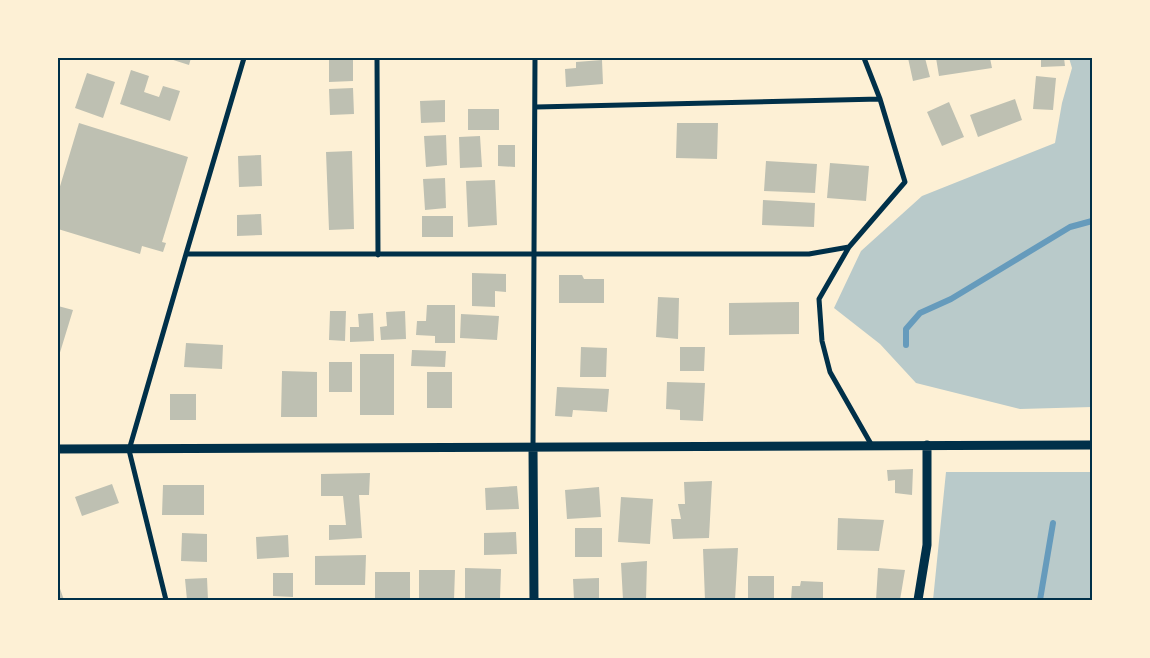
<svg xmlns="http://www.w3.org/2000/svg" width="1150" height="658" viewBox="0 0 1150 658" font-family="Literata,serif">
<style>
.green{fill:#b9caca}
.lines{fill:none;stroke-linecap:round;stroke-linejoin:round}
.stream{stroke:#669bbc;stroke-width:6}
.building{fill:#bec0b2}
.minor{stroke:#003049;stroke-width:5}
.tertiary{stroke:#003049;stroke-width:9}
.neatline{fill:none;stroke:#003049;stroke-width:2}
</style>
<rect width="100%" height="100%" fill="#fdf0d5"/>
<path class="green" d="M 1069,58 L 1092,58 L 1092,407 L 1020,409 L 916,383 L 880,344 L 834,308 L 861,251 L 922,196 L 1055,143 L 1062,103 L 1072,68 Z
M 946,472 L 1092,472 L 1092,600 L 933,600 Z"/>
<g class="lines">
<path class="stream" d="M 906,345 L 906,329 L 920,313 L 951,299 L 1070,227 L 1092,221
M 1040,600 L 1053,523"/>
</g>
<path class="building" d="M 167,58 L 191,58 L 189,65 Z
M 329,58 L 353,58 L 353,81 L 329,82 Z
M 908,58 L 925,58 L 930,77 L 913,81 Z
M 936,58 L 990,58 L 992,68 L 939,76 Z
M 1041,58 L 1064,58 L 1065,66 L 1041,67 Z
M 602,60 L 603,84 L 566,87 L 565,69 L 576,68 L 576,62 Z
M 131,70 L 149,76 L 144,92 L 159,97 L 163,86 L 180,91 L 170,121 L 120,104 Z
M 87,73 L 115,82 L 103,118 L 75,108 Z
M 1036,76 L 1056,78 L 1053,110 L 1033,109 Z
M 353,88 L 354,114 L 330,115 L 329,89 Z
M 1015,99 L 1022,120 L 978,137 L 970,115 Z
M 445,100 L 445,122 L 421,123 L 420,101 Z
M 949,102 L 964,137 L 942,146 L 927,112 Z
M 468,109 L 499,109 L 499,130 L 468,130 Z
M 79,123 L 188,157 L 162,242 L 166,243 L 163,252 L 142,246 L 140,254 L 58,229 L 58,193 Z
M 677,123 L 718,123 L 717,159 L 676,158 Z
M 446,135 L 447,165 L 426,167 L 424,136 Z
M 480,136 L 482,167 L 460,168 L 459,137 Z
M 498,145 L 515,145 L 515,167 L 498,166 Z
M 352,151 L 354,229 L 329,230 L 326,152 Z
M 261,155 L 262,186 L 239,187 L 238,156 Z
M 766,161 L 817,164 L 815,193 L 764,191 Z
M 830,163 L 869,166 L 866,201 L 827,198 Z
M 445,178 L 446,208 L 425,210 L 423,179 Z
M 495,180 L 497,225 L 468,227 L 466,181 Z
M 763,200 L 815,203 L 814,227 L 762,225 Z
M 261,214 L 262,235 L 237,236 L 237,215 Z
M 422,216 L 453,216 L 453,237 L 422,237 Z
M 472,273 L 506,274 L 506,292 L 495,291 L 495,307 L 472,306 Z
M 559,275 L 582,275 L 584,279 L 604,279 L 604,303 L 559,303 Z
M 658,297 L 679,298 L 678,339 L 656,337 Z
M 799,302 L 799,334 L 729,335 L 729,303 Z
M 427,305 L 455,305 L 455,343 L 435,343 L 435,336 L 416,335 L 417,321 L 426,321 Z
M 58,306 L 73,310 L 58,359 Z
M 330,311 L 346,311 L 345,341 L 329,340 Z
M 405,311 L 406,339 L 381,340 L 380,327 L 387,326 L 386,312 Z
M 373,313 L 374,341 L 350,342 L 350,327 L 359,327 L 358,314 Z
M 461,314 L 499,316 L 497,340 L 460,338 Z
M 186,343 L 223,345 L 222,369 L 184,367 Z
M 581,347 L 607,348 L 606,377 L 580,377 Z
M 680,347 L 705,347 L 704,371 L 680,371 Z
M 412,350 L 446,351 L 445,367 L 411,366 Z
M 360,354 L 394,354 L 394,415 L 360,415 Z
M 329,362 L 352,362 L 352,392 L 329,392 Z
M 282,371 L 317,372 L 317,417 L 281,417 Z
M 427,372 L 452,372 L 452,408 L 427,408 Z
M 667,382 L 705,383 L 703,421 L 680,420 L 680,410 L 666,409 Z
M 557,387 L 609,389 L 607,412 L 573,410 L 572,417 L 555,416 Z
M 170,394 L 196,394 L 196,420 L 170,420 Z
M 913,469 L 912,495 L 895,493 L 895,480 L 888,481 L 887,470 Z
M 370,473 L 369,495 L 359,495 L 362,538 L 329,540 L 329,525 L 346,525 L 343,496 L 321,496 L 321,474 Z
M 712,481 L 709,538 L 673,539 L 671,519 L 681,519 L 678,504 L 685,504 L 684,482 Z
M 112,484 L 119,503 L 82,516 L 75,497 Z
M 163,485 L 204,485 L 204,515 L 162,515 Z
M 517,486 L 519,509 L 486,510 L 485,488 Z
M 599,487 L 601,517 L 567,519 L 565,490 Z
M 621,497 L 653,499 L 650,544 L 618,542 Z
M 838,518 L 884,520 L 879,551 L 837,550 Z
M 575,528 L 602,528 L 602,557 L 575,557 Z
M 516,532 L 517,554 L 484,555 L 484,533 Z
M 182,533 L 207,534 L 207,562 L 181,561 Z
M 288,535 L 289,557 L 257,559 L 256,537 Z
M 738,548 L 735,600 L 705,600 L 703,549 Z
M 366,555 L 365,585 L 315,585 L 315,556 Z
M 647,561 L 646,600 L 623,600 L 621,563 Z
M 465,568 L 501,569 L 500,599 L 465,598 Z
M 878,568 L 905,570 L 900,600 L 876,600 Z
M 419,570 L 455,570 L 454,600 L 419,600 Z
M 375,572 L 410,572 L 410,600 L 375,600 Z
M 273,573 L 293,573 L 293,597 L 273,596 Z
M 748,576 L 774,576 L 774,600 L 748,600 Z
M 207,578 L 208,600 L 187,600 L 185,579 Z
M 599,578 L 599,600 L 574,600 L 573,579 Z
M 801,581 L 823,582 L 823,600 L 791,600 L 792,586 L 800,586 Z
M 58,583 L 64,600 L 58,600 Z"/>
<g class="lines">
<path class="minor" d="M 244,58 L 186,254 L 809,254 L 849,247
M 377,58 L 378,255
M 864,58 L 880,99 L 905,182 L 849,247 L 819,299 L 822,341 L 830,372 L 871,444
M 536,107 L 880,99
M 533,447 L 535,58
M 166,600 L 129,450 L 186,254"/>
<path class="tertiary" d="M 533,447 L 534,600
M 58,449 L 1092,445
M 918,600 L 927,545 L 927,445"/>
</g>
<rect width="1150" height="658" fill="none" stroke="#fdf0d5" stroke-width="118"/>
<rect x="59" y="59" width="1032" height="540" class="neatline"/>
</svg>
